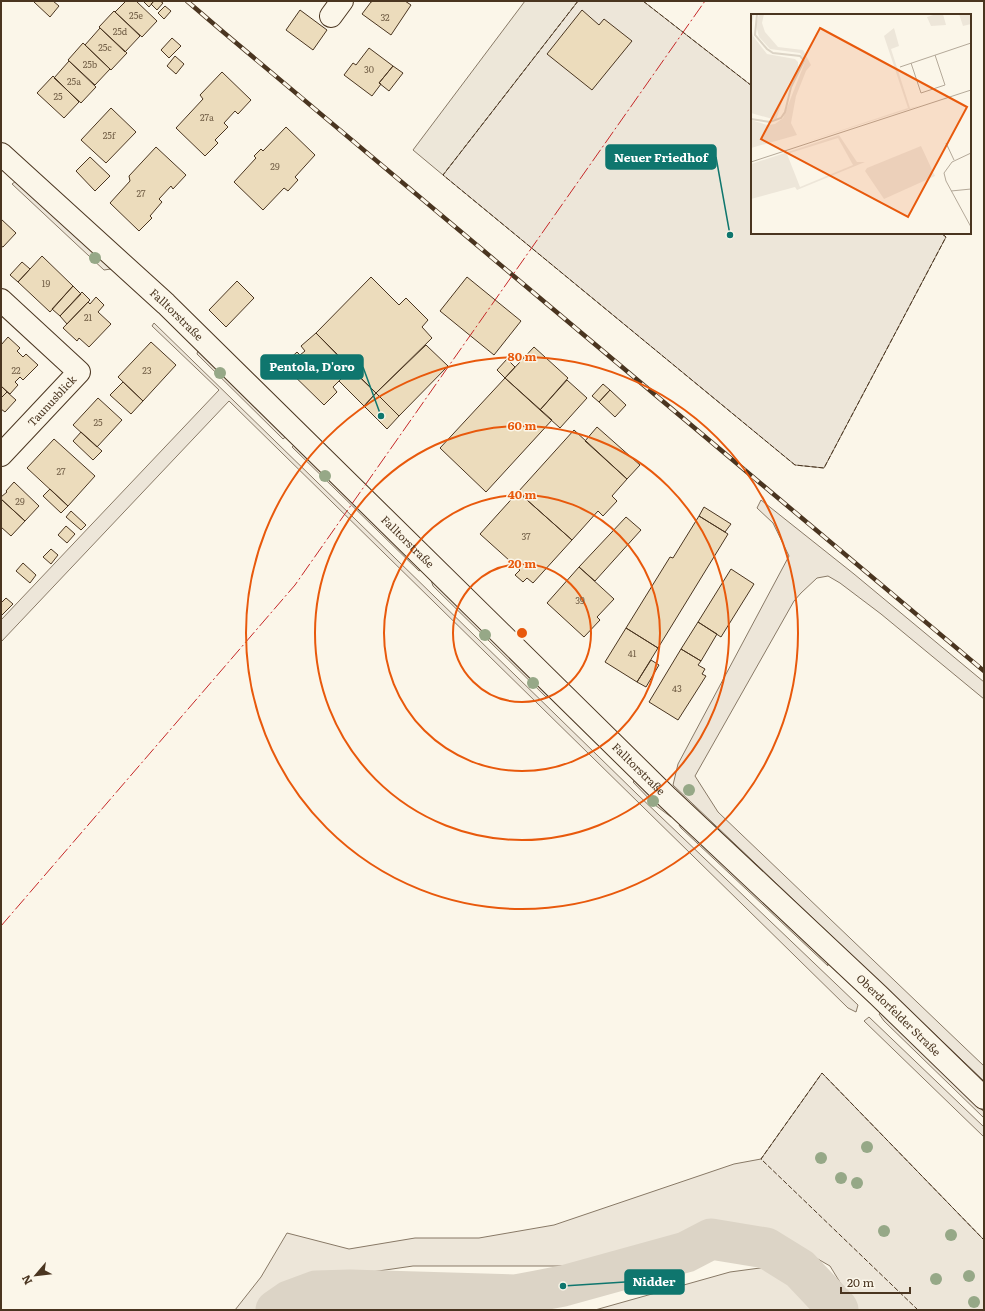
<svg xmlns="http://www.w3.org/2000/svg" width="985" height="1311" viewBox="0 0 985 1311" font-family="Literata,serif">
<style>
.green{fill:#ede6d9;stroke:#887966}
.parking{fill:#ede7d9;stroke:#887966}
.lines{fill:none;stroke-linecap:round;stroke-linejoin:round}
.river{stroke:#dcd4c6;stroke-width:41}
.building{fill:#ecdcbc;stroke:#4a3520}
.minor-casing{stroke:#4a3520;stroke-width:24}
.minor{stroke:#fbf6e9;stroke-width:22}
.rail-casing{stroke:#4a3520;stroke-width:4.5}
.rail{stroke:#fbf6e9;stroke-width:3;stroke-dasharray:9;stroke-linecap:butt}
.fence{stroke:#4a3520;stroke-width:1;stroke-dasharray:5 2;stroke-linecap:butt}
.power{stroke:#c62828;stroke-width:1;stroke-dasharray:14 3 2 3;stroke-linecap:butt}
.tree{fill:#96a887}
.ring{fill:none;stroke:#e8590c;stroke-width:2}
.labels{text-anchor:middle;stroke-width:3;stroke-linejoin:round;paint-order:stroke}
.number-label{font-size:9px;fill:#725f47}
.street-label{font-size:11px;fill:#4a3520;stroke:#fbf6e9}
.inset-river{fill:none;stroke:#dcd4c6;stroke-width:2}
.inset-road{fill:none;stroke:#b4a999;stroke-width:1}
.view{fill:#e8590c;fill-opacity:0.15;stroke:#e8590c;stroke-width:2}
.inset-edge{fill:none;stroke:#4a3520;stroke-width:2}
.centre{fill:#e8590c;stroke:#fbf6e9;stroke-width:2}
.ring-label{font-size:12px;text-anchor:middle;font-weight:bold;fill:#e8590c;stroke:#fbf6e9;stroke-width:3;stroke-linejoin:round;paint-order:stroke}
.leader{fill:none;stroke:#0f766e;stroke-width:1.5}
.callout-dot{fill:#0f766e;stroke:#fbf6e9;stroke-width:1.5}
.callout{fill:#0f766e;stroke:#0f766e;stroke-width:1.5}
.callout-label{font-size:12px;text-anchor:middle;font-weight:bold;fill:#fff}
</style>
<rect width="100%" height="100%" fill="#fbf6e9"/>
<path class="green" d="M 578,1 L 643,1 L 752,86 L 752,233 L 941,233 L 946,237 L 824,468 L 795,465 L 443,175 Z
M 16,181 L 111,269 L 104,270 L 12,184 Z
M 154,323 L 637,794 L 858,1005 L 856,1012 L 848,1008 L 229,401 L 1,642 L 1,620 L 219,390 L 152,326 Z
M 198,350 L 289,434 L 283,439 L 197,354 Z
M 296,443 L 424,568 L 419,571 L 292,447 Z
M 761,500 L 854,574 L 984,682 L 984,699 L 881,614 L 840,583 L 828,576 L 817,578 L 801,593 L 794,601 L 695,776 L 718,812 L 984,1066 L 984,1081 L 673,785 L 678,764 L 789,556 L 773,523 L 757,508 Z
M 431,580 L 549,695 L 546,697 L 433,586 Z
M 635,780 L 673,814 L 671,817 L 655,805 L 633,782 Z
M 682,822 L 827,961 L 828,966 L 681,828 L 679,825 Z
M 881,1013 L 984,1112 L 984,1118 L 884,1021 L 879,1014 Z
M 869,1017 L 984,1127 L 984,1137 L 864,1021 Z
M 822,1073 L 984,1240 L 984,1310 L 857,1310 L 830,1266 L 790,1243 L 761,1234 L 682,1238 L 570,1266 L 413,1266 L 323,1279 L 287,1288 L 263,1302 L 260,1310 L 235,1310 L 261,1277 L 287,1233 L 349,1249 L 415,1238 L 479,1238 L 554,1225 L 734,1164 L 761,1159 Z
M 760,1268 L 802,1275 L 818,1310 L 595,1310 L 730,1272 Z"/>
<path class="parking" d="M 525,1 L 578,1 L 443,175 L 413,150 Z"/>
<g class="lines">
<path class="river" d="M 276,1310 L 289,1301 L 316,1291 L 350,1290 L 516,1295 L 563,1286 L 686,1252 L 711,1239 L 766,1248 L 800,1269 L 837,1308 L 838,1310"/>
</g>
<path class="building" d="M 35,1 L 53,1 L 59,6 L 50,17 L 34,2 Z
M 126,1 L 136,1 L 157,21 L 142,37 L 115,12 Z
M 143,1 L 154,1 L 149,7 Z
M 154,1 L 160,1 L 163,3 L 157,10 L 151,4 Z
M 374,1 L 405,1 L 411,5 L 391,35 L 362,14 L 371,2 Z
M 165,6 L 171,11 L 164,19 L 158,13 Z
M 300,10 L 327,30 L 313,50 L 286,30 Z
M 582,10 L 599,25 L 604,19 L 632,41 L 592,90 L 547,54 Z
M 114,11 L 140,36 L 125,52 L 99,27 Z
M 100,28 L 127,53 L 111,70 L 85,45 Z
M 172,38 L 181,46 L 169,58 L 161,50 Z
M 83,43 L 110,69 L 95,85 L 68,60 Z
M 369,48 L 393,66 L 379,83 L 381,84 L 372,96 L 344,75 L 353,63 L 356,65 Z
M 175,56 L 184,64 L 176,74 L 167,66 Z
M 69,61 L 96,87 L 81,103 L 54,78 Z
M 393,66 L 403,73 L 389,91 L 379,83 Z
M 222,72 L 251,100 L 238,114 L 235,111 L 224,123 L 228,127 L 215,140 L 218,143 L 205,156 L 176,128 L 203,99 L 200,95 Z
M 53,76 L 79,102 L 64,118 L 37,93 Z
M 111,108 L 136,132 L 106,163 L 81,140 Z
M 286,127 L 315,155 L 295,177 L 298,180 L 288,191 L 284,188 L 263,210 L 234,182 L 256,158 L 254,156 L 261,149 L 263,151 Z
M 156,147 L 186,175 L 173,189 L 171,186 L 159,199 L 162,202 L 150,216 L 152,218 L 139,231 L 110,203 L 130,181 L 129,176 Z
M 90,157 L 110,176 L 95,191 L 76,171 Z
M 1,219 L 16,233 L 3,247 L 1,246 Z
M 42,256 L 73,286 L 50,312 L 18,282 Z
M 22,262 L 30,269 L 18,282 L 10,275 Z
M 371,277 L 399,305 L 406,298 L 428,320 L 422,327 L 432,338 L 376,393 L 316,333 Z
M 467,277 L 521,321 L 494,355 L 440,311 Z
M 237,281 L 254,298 L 226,327 L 209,310 Z
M 73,286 L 81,294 L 60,316 L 52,309 Z
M 82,292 L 90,300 L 67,324 L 60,316 Z
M 96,297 L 104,305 L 98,312 L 111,324 L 89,347 L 79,338 L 77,341 L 63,328 L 88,302 L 90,304 Z
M 316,333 L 351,369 L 333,387 L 337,392 L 324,405 L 283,365 L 297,352 L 300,355 L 305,351 L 301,346 Z
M 8,337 L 20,348 L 17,351 L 23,357 L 26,354 L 38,365 L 23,380 L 20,377 L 15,382 L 18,385 L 10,394 L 1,386 L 1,345 Z
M 151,342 L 176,365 L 143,401 L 118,377 Z
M 426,345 L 448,366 L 399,416 L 376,393 Z
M 534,347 L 568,378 L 540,410 L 505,378 Z
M 507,359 L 515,367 L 505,378 L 497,370 Z
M 351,369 L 376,393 L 364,406 L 339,381 Z
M 505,378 L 552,420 L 486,492 L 440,448 Z
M 567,380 L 587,398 L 560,428 L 540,410 Z
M 123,382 L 143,401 L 131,414 L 110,395 Z
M 603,384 L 610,390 L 599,402 L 592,396 Z
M 1,386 L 7,392 L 1,398 Z
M 610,390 L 626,405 L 615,417 L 599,402 Z
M 7,392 L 16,400 L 5,412 L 1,409 L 1,398 Z
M 376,393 L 399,416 L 387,429 L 364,406 Z
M 98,398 L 122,420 L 97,447 L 73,425 Z
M 597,427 L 640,465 L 627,479 L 585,441 Z
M 574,430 L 627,479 L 612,496 L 617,501 L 603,516 L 598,511 L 572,540 L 518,492 Z
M 81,432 L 102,451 L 93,460 L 73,441 Z
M 54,439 L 95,476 L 68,506 L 27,468 Z
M 14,482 L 39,506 L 25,521 L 1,499 L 1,497 L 7,492 L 6,491 Z
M 50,489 L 68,506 L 61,513 L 43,496 Z
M 518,492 L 572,540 L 533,583 L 527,578 L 523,582 L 515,575 L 520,570 L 480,534 Z
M 1,499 L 25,521 L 11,536 L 1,527 Z
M 704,507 L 731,524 L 725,532 L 699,516 Z
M 71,511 L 86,525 L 81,530 L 66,517 Z
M 699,516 L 728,534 L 658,648 L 626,628 L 670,557 L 673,558 Z
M 626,517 L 641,530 L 595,581 L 579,567 Z
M 66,526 L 75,534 L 67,543 L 58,535 Z
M 51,549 L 58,555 L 51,564 L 43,557 Z
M 23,563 L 36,575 L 30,583 L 16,571 Z
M 579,567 L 614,599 L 597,617 L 600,620 L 584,637 L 547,603 Z
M 731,569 L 754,584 L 721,637 L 698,622 Z
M 6,598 L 13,604 L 1,616 L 1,603 Z
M 698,622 L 717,634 L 701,661 L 681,649 Z
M 626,628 L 658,648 L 637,682 L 605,662 Z
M 681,649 L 701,661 L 698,665 L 705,669 L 702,674 L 706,676 L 678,720 L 649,702 Z
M 651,660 L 659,665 L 646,687 L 637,682 Z"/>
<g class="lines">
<g class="minor-casing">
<g id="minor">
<path d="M 331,16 L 342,1"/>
<path id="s1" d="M 1,154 L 166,304 L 668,798 L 878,995 L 984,1098"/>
<path d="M 1,300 L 79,372 L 1,455"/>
</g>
</g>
<use href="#minor" class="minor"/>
<g class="rail-casing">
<path id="rail" d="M 187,1 L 222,31 L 984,671"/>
</g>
<use href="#rail" class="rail"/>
<path class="fence" d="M 578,1 L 443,175 L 795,465 L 824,468 L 946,237 L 941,233
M 643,1 L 752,86
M 918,1310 L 761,1159 L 822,1073 L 984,1240"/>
<path class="power" d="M 1,926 L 295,585 L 705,1"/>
</g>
<g class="tree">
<circle cx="95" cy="258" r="6"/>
<circle cx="220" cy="373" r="6"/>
<circle cx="325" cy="476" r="6"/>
<circle cx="485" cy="635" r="6"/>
<circle cx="533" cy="683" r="6"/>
<circle cx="689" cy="790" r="6"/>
<circle cx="653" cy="801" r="6"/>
<circle cx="867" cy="1147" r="6"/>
<circle cx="821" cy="1158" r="6"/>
<circle cx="841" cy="1178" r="6"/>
<circle cx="857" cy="1183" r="6"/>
<circle cx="884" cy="1231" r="6"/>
<circle cx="951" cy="1235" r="6"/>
<circle cx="969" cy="1276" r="6"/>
<circle cx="936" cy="1279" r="6"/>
<circle cx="974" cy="1302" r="6"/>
</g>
<g class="ring">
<circle cx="522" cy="633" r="69"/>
<circle cx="522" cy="633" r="138"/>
<circle cx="522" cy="633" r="207"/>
<circle cx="522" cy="633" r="276"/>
</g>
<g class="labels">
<g class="number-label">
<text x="136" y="19">25e</text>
<text x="385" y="21">32</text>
<text x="120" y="35">25d</text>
<text x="105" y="51">25c</text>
<text x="90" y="68">25b</text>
<text x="369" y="73">30</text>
<text x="74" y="85">25a</text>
<text x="58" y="100">25</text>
<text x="207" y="121">27a</text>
<text x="109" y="139">25f</text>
<text x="275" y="170">29</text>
<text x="141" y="197">27</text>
<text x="46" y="287">19</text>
<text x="88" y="321">21</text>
<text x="16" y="374">22</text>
<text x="147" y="374">23</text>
<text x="98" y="426">25</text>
<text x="61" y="475">27</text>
<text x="20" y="505">29</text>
<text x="526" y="540">37</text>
<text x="580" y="604">39</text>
<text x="632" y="657">41</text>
<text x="677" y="692">43</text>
</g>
<g class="street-label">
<text dy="4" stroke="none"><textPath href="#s1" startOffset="238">Falltorstraße</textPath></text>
<text transform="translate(52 401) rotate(-47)" y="4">Taunusblick</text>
<text dy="4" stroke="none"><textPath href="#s1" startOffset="562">Falltorstraße</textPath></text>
<text dy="4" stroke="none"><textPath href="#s1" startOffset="886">Falltorstraße</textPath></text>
<text dy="4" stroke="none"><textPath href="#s1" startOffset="1244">Oberdorfelder Straße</textPath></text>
</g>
</g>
<g transform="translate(751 14)">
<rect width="220" height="220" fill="#fbf6e9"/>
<path d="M 0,0 L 3,0 L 0,13 L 2,22 L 16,40 L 44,45 L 47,48 L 47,53 L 36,73 L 25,106 L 0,99 ZM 8,0 L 13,0 L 11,9 L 14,18 L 27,33 L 52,36 L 60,51 L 55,57 L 45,82 L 40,109 L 46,121 L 0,134 L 0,106 L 16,111 L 24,110 L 32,104 L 54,48 L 49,39 L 19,35 L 8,23 L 5,11 ZM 185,0 L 192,0 L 195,11 L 180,12 L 176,3 ZM 208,0 L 220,0 L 220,10 L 212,12 ZM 143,14 L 148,32 L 140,35 L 159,94 L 171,91 L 52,129 L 157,94 L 133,22 ZM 88,121 L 106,148 L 114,148 L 46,176 L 44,173 L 0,185 L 0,150 ZM 87,124 L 102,151 L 49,173 L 36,140 ZM 170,132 L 184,162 L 133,185 L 114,157 L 116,154 Z" fill="#ede6d9" fill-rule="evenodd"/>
<path class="inset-river" d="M 0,105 L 19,108 L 30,104 L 34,98 L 40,73 L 53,47 L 49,42 L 22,39 L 16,35 L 4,21 L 6,0"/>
<path class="inset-road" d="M 160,49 L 170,79 L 194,71 L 184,41M 149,53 L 220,29M 195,129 L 203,146M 220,139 L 201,148 L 193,159 L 195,167 L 220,213M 0,148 L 220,76M 200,177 L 220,175"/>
<path class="view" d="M 69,14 L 216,93 L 157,203 L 10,125 Z"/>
<rect width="220" height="220" class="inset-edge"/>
</g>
<circle cx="522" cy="633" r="6" class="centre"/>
<g class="ring-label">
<text x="522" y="361">80 m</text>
<text x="522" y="430">60 m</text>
<text x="522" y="499">40 m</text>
<text x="522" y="568">20 m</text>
</g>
<path class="leader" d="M730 235L716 157M381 416L363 367M563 1286L625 1282"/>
<g class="callout-dot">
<circle cx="730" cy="235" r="4"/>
<circle cx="381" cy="416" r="4"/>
<circle cx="563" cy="1286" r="4"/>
</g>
<g class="callout">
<rect x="606" y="145" width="110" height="24" rx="4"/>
<rect x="261" y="355" width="102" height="24" rx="4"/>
<rect x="625" y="1270" width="59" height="24" rx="4"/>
</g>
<g class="callout-label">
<text x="661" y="162">Neuer Friedhof</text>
<text x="312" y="371">Pentola, D'oro</text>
<text x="654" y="1286">Nidder</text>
</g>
<rect width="985" height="1311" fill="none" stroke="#4a3520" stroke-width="4"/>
<g transform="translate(36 1275) rotate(242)" stroke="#fbf6e9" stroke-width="3" paint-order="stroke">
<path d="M0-3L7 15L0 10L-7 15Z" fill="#4a3520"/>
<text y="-6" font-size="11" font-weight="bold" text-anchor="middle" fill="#4a3520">N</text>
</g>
<path d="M841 1287v6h69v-6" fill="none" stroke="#4a3520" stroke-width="2"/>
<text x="847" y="1287" font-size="12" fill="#4a3520" stroke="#fbf6e9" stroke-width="3" paint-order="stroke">20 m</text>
</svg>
